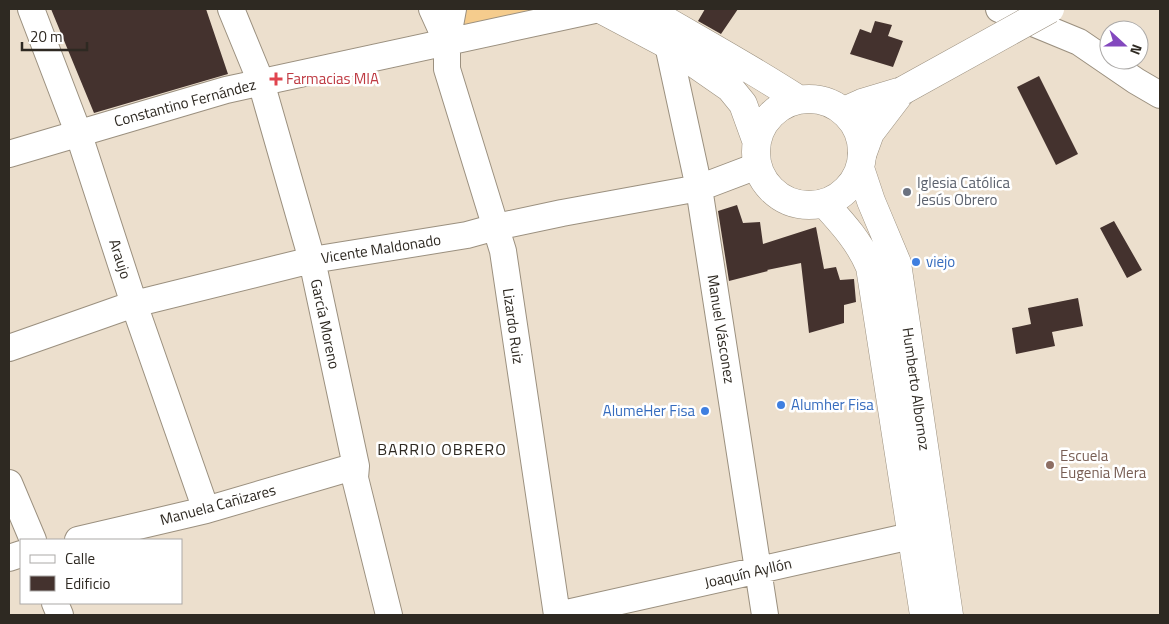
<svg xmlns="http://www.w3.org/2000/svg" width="1169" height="624" viewBox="0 0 1169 624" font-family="'Titillium Web',sans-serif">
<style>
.green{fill:#f5cc8d}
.building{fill:#44322e}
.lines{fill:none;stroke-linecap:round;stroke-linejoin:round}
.street-casing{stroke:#9b907f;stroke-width:28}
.secondary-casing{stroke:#9b907f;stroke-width:29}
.primary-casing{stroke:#9b907f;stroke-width:29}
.street{stroke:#fff;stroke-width:26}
.secondary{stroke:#fff;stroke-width:28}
.primary{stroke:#fff;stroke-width:28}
.primary-bridge-casing{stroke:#9b907f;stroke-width:29;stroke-linecap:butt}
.primary-bridge{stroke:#fff;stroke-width:28}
.health-dot{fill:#e0444e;stroke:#fff;stroke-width:2}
.worship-dot{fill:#6b7280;stroke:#fff;stroke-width:2}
.shop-dot{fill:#3f7fe0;stroke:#fff;stroke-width:2}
.education-dot{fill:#8d6e63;stroke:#fff;stroke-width:2}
.labels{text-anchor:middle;stroke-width:5;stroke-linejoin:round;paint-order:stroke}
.health-label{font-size:15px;fill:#be3a42;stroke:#fff;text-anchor:start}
.street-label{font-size:15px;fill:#2e2922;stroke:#fff}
.worship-label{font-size:15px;fill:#5b616d;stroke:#fff;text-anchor:start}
.shop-label{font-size:15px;fill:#366cbe;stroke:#fff;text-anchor:start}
.education-label{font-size:15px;fill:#785e54;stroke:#fff;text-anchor:start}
.neighbourhood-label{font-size:16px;letter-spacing:1px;fill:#2e2922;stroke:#fff}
</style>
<rect width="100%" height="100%" fill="#ecdfcd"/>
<path class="green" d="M 455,9 L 535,9 L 460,30 Z"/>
<path class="building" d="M 51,9 L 206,9 L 228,74 L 94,113 Z
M 705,9 L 738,9 L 721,34 L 698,21 Z
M 875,21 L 892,25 L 888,36 L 903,41 L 893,67 L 850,54 L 860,29 L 871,33 Z
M 1039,76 L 1078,154 L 1056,165 L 1017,87 Z
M 737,205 L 743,223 L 760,222 L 763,244 L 816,227 L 824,269 L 836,267 L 840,280 L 854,279 L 856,302 L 844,305 L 844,323 L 809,333 L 801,263 L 767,270 L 768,271 L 729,281 L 718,211 Z
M 1114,221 L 1142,270 L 1127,278 L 1100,228 Z
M 1078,298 L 1083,326 L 1052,332 L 1055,346 L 1016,354 L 1012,328 L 1031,324 L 1028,308 Z"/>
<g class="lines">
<g class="street-casing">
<path id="street" d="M 31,9 L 78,132 L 134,304 L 206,510
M 231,9 L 261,82 L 312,260 L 356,466 L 355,478 L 389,615
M 432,9 L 447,42
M 453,9 L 447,42 L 447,69 L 503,251 L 557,615
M 999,9 L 1079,42 L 1136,81 L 1160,95
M 668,45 L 699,188 L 765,615
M 9,154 L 226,90 L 599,9
M 9,348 L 134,304 L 312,260 L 467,235 L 496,227 L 562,213 L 699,188 L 757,166
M 9,483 L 33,540
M 78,540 L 206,510 L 356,466
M 9,558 L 21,554
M 55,603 L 60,615
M 558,615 L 911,536 L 934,533"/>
</g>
<g class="secondary-casing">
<path id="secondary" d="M 600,9 L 668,45 L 730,88 L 743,104 L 756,140
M 646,9 C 697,39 749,67 798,99
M756 152a53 53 0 1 1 106 0a53 53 0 1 1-106 0Z
M 860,168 L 871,201 L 897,263 L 949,615
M 824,203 C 843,224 859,241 870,267 L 924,615"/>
</g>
<g class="primary-casing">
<path id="primary" d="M 844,111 L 862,103 L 902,91
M 862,155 L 870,133 L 902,91"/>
</g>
<use href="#street" class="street"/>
<use href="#secondary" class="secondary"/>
<use href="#primary" class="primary"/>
<g class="primary-bridge-casing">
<path id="primary-bridge" d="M 902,91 L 1050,9"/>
</g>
<use href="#primary-bridge" class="primary-bridge"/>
</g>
<path class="health-dot" d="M273.5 71.5h5v5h5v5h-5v5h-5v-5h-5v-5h5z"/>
<circle class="worship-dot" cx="907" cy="192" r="5"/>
<g class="shop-dot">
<circle cx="916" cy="262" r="5"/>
<circle cx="781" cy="405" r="5"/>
<circle cx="705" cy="411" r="5"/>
</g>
<circle class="education-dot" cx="1050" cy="465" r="5"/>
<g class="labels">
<g class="health-label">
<text x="286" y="84">Farmacias MIA</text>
</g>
<g class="street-label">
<text transform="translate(185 103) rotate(-15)" y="5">Constantino Fernández</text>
<text transform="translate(381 249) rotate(-9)" y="5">Vicente Maldonado</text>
<text transform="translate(120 259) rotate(72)" y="5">Araujo</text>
<text transform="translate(325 324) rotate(78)" y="5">García Moreno</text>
<text transform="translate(513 326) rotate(82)" y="5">Lizardo Ruiz</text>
<text transform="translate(721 329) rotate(81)" y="5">Manuel Vásconez</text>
<text transform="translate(916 389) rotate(82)" y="5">Humberto Albornoz</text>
<text transform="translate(218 505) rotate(-15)" y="5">Manuela Cañizares</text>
<text transform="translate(748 573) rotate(-13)" y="5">Joaquín Ayllón</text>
</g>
<g class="worship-label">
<text x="917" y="188">Iglesia Católica<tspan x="917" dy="17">Jesús Obrero</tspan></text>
</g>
<g class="shop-label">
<text x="926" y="267">viejo</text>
<text x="791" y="410">Alumher Fisa</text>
<text x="695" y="416" text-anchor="end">AlumeHer Fisa</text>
</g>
<g class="education-label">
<text x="1060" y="461">Escuela<tspan x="1060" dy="17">Eugenia Mera</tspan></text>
</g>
<g class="neighbourhood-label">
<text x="442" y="455">BARRIO OBRERO</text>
</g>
</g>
<rect width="1169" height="624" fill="none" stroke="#2e2922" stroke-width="20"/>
<rect x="20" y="539" width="162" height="65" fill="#ffffff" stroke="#aba9a7"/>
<rect x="30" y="555" width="25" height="8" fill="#ffffff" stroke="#aba9a7"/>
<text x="65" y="564" font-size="15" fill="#2e2922">Calle</text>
<rect x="30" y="576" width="25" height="15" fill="#44322e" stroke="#aba9a7"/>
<text x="65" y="589" font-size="15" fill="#2e2922">Edificio</text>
<g transform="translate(1124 45) rotate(111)"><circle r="24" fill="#ffffff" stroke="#aba9a7"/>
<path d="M0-4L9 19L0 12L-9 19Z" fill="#8348be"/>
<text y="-8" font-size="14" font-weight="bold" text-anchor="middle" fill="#2e2922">N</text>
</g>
<path d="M22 42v8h65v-8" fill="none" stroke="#2e2922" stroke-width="2.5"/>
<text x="30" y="42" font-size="15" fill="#2e2922" stroke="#ffffff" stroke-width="4" paint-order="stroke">20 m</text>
</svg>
